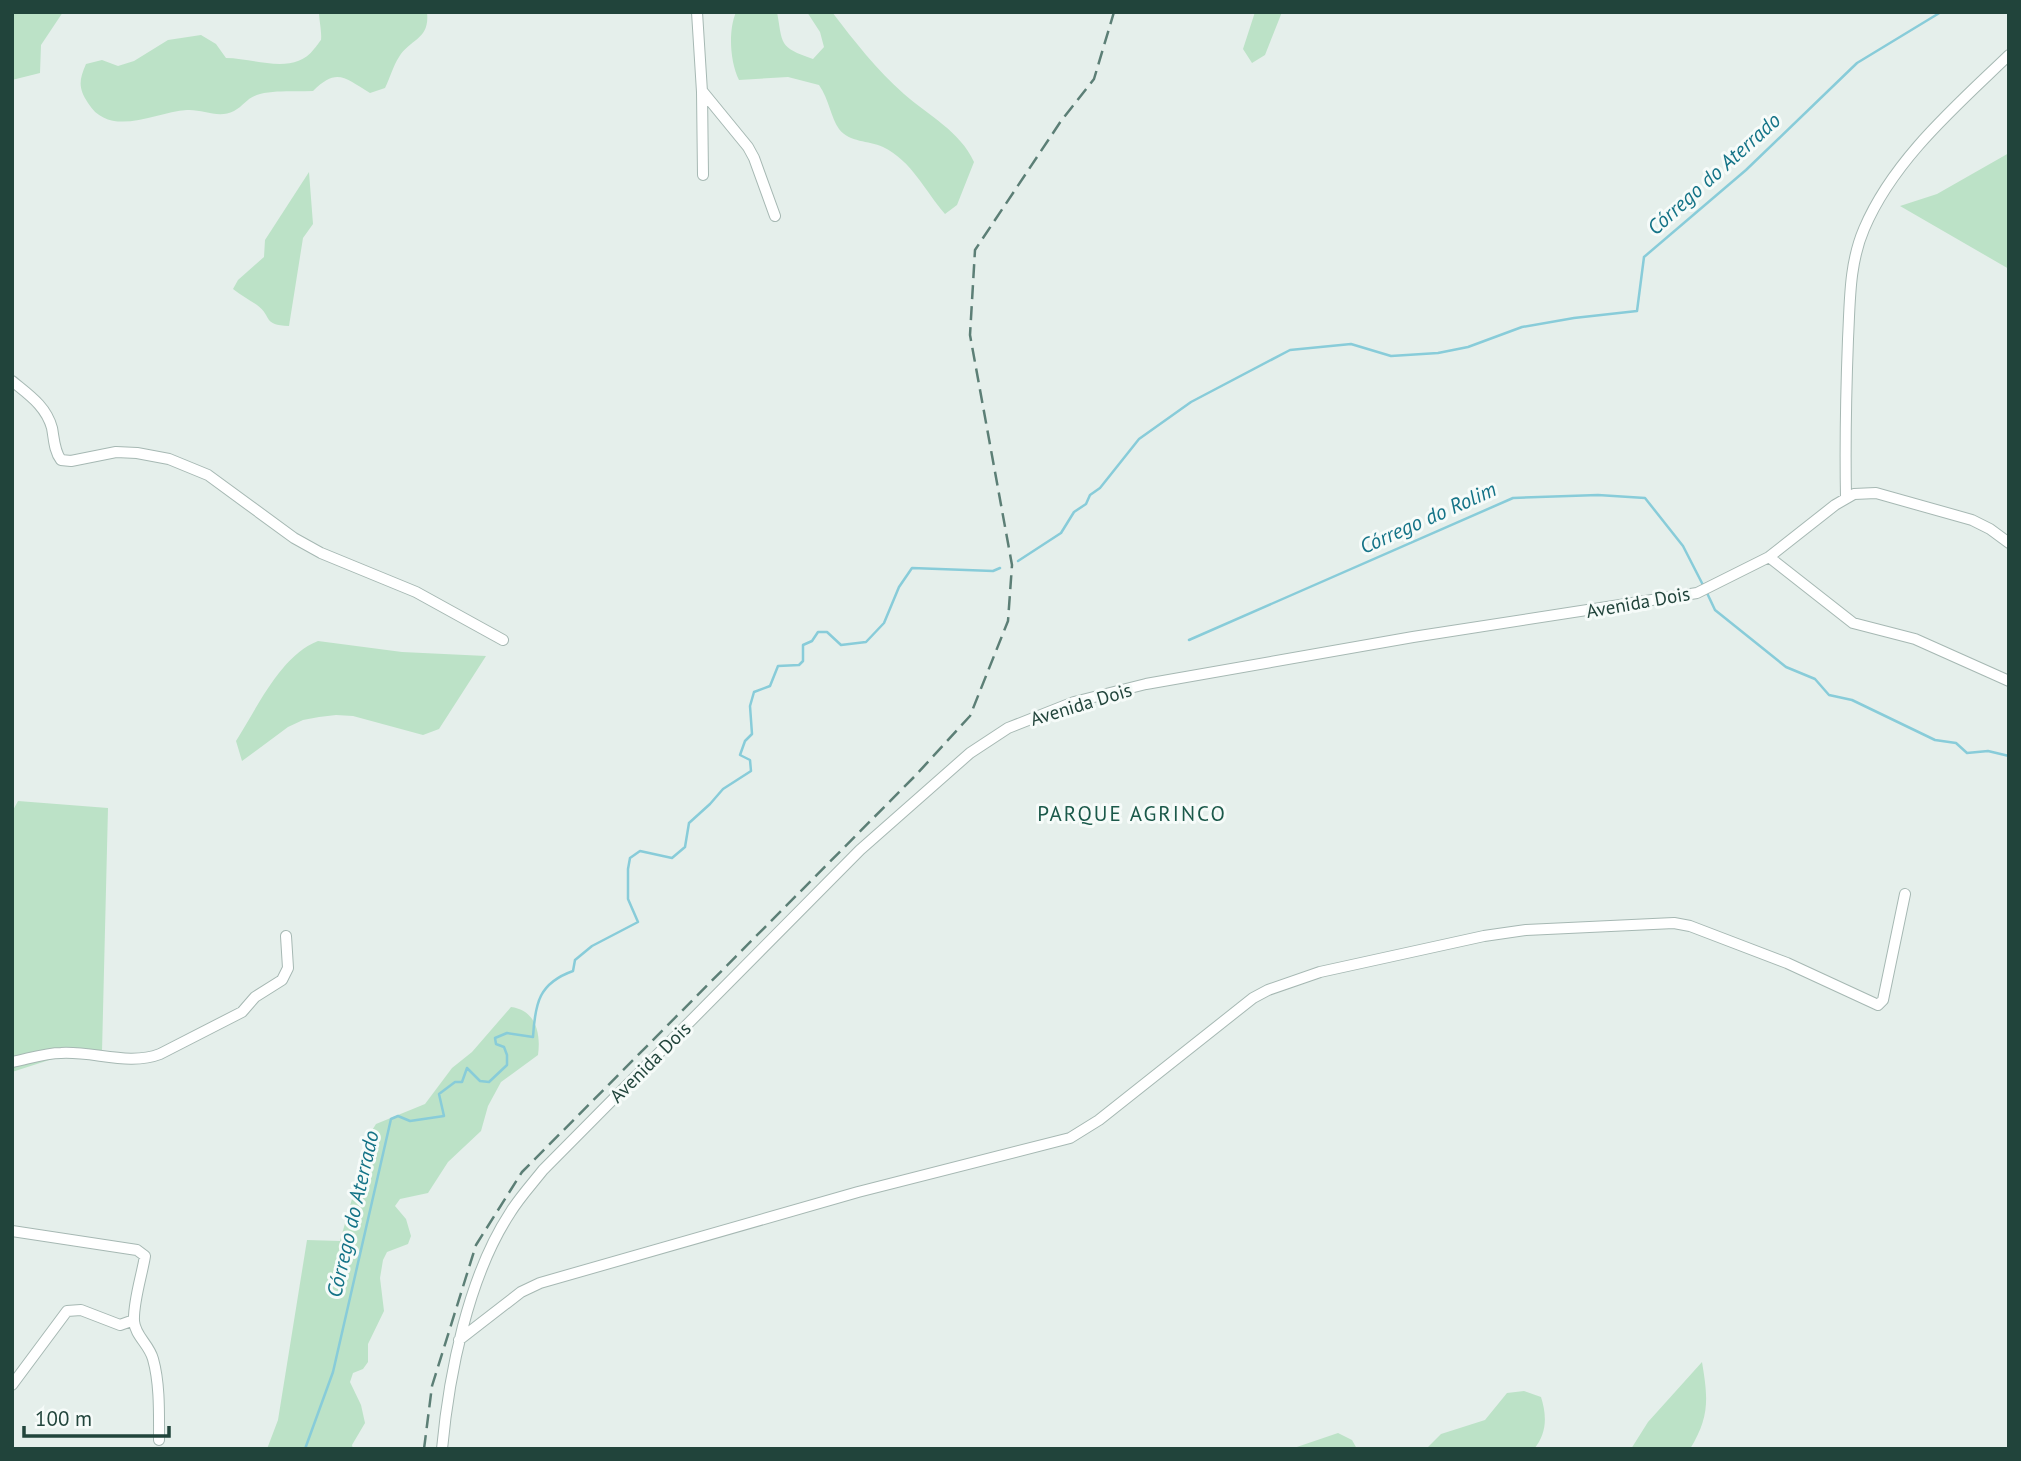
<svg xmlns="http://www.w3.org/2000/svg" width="2021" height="1461" viewBox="0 0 2021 1461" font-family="'PT Sans',sans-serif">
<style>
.green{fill:#bce2c7}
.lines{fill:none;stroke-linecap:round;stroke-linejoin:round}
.stream{stroke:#88ccd9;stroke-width:2.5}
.street-casing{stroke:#a6b8b3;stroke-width:12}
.street{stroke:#fff;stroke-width:10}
.rail{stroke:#5c7f76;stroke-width:2.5;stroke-dasharray:14 7;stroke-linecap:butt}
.labels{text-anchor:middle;stroke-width:6;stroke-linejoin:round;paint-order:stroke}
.street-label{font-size:19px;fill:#21443b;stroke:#f6fbf9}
.water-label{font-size:21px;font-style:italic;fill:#147387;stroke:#f6fbf9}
.neighbourhood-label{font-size:21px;letter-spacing:2px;fill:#1b594a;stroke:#f6fbf9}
</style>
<rect width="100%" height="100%" fill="#e5efeb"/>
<path class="green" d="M 12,12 L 63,12 L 41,45 L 40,73 L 12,80 Z
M 319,12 L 427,12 C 430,40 411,38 399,57 C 393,66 390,78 385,88 L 370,93 C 345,78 337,67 313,91 C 296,92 276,90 260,94 C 246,98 244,106 234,111 C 218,119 203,109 187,110 C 155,112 110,139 88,103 C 78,88 79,80 86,64 L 102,60 L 118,66 L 134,61 L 168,40 L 201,35 L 216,44 L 226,58 C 254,58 294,76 314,49 C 316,47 320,41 321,40 C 322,32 319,20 319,12 Z
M 736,12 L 777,12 C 783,44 778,47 813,59 L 824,47 L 820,32 L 807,12 L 832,12 C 854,41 877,70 904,94 C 929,116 960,131 974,162 L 957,205 L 945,214 C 925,191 912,161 883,147 C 868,140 850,143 839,129 C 831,118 829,99 819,85 L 788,77 L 739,80 C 730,62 728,31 736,12 Z
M 1255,12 L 1282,12 L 1265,55 L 1252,63 L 1243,49 Z
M 2009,153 L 2009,269 L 1900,206 L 1937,194 Z
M 309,172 L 313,224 L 303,238 L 289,326 C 262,325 273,317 257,305 C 249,300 241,295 233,289 L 238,280 L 264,257 L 265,240 Z
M 318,641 L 402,652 L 486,656 L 439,729 L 423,735 L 353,716 L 336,715 L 319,717 L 303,720 L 288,727 L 242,761 L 236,741 C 257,708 281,655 318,641 Z
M 18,801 L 108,808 L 102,1052 L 71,1053 L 12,1072 L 12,812 Z
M 511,1007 C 536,1010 541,1034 538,1055 L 501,1082 L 488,1106 L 481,1131 L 448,1162 L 428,1193 L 400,1199 L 395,1206 L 406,1219 L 411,1236 L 408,1244 L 387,1252 L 383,1260 L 380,1278 L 384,1311 L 368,1344 L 368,1362 L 363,1369 L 353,1373 L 350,1382 L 361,1405 L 365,1423 L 352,1445 L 353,1449 L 267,1449 L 278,1420 L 307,1240 L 340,1241 L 371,1132 L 376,1124 L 425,1104 L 452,1068 L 472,1052 Z
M 1702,1362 C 1708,1398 1710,1416 1690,1449 L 1631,1449 L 1648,1422 Z
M 1524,1391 L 1541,1397 C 1547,1416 1547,1433 1534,1449 L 1426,1449 L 1441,1434 L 1485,1420 L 1507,1393 Z
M 1338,1433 L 1352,1440 L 1357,1449 L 1291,1449 Z"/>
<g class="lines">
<path class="stream" d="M 1018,561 L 1061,533 L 1074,512 L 1086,504 L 1090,495 L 1100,488 L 1139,439 L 1191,402 L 1290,350 L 1351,344 L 1391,356 L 1438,353 L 1468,347 L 1522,327 L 1574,318 L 1637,311 L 1644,257 L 1746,170 L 1857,63 L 1941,12
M 1707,593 L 1715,610 L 1786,667 L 1815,679 L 1829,695 L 1852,700 L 1935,740 L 1956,743 L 1967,753 L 1988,751 L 2009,756
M 1189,640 L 1513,498 L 1598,495 L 1645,498 L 1683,546 L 1704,587
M 305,1449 L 333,1372 L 391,1119 L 398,1116 L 410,1121 L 444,1116 L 439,1094 L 455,1082 L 462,1082 L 467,1068 L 480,1081 L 489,1082 L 507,1065 L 507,1055 L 504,1047 L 496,1044 L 495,1038 L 507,1033 L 533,1037 C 535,1003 539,983 573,971 L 575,960 L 592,946 L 638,922 L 628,899 L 628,869 L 630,858 L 640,851 L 672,858 L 685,847 L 689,823 L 710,804 L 723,789 L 751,771 L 750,760 L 740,755 L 745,741 L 752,734 L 750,706 L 754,692 L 770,686 L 778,666 L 799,665 L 803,661 L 803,645 L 812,641 L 818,632 L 827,632 L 841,645 L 866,642 L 884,623 L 899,587 L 912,568 L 993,571 L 1000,568"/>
<g class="street-casing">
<path id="street" d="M 697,12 L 702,92 L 703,175
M 703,92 L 748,147 L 754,158 L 775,216
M 12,381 C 29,395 46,406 52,428 C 54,438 54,451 61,460 L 71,461 L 116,452 L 137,453 L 169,459 L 208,475 L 294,538 L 321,553 L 416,592 L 503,640
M 1846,498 C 1845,445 1846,392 1848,339 C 1850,302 1849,264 1864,229 C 1893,160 1956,106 2009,55
M 1769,557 L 1853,623 L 1915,639 L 2009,681
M 12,1062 C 28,1059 45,1053 61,1053 C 94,1051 129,1066 160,1054 L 242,1012 L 255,997 L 282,980 L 288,968 L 286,936
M 12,1231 L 137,1250 L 145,1256 C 142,1275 133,1302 134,1321 C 135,1336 149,1344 153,1359 C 160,1384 159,1414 159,1440
M 459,1340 L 521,1292 L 540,1283 L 858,1192 L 1070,1138 L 1099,1120 L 1253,998 L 1268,990 L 1320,972 L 1484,936 L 1526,930 L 1674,923 L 1690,926 L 1787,963 L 1878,1005 L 1883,1000 L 1905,894
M 12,1385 L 67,1311 L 81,1310 L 120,1325 L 134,1320
M 442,1449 C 449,1374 468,1277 510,1213 C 519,1198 532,1184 543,1170 L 860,850 L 970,753 L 1008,728 L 1074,702 L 1146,684 L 1413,637 L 1697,593 L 1769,557 L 1835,505 L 1854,494 L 1876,493 L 1972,520 L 1990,529 L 2009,543"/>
</g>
<use href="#street" class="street"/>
<path class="rail" d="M 424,1449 L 432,1386 L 476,1245 L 522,1172 L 915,776 L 970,716 L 1008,621 L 1012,565 L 970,335 L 975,250 L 1061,121 L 1094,79 L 1114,12"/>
</g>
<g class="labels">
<g class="street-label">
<text transform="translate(1638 602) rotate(-10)" y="7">Avenida Dois</text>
<text transform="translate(1081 704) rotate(-17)" y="7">Avenida Dois</text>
<text transform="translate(650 1062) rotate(-45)" y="7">Avenida Dois</text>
</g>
<g class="water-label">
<text transform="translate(1714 174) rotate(-42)" y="7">Córrego do Aterrado</text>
<text transform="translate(1428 518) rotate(-24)" y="7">Córrego do Rolim</text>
<text transform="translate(353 1214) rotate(-77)" y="7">Córrego do Aterrado</text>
</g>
<g class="neighbourhood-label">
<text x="1132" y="821">PARQUE AGRINCO</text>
</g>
</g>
<rect width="2021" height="1461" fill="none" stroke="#21443b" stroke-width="28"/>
<path d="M24 1426v10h145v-10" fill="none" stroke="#21443b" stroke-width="3.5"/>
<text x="35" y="1426" font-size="21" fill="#21443b" stroke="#f6fbf9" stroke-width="5" paint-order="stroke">100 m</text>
</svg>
